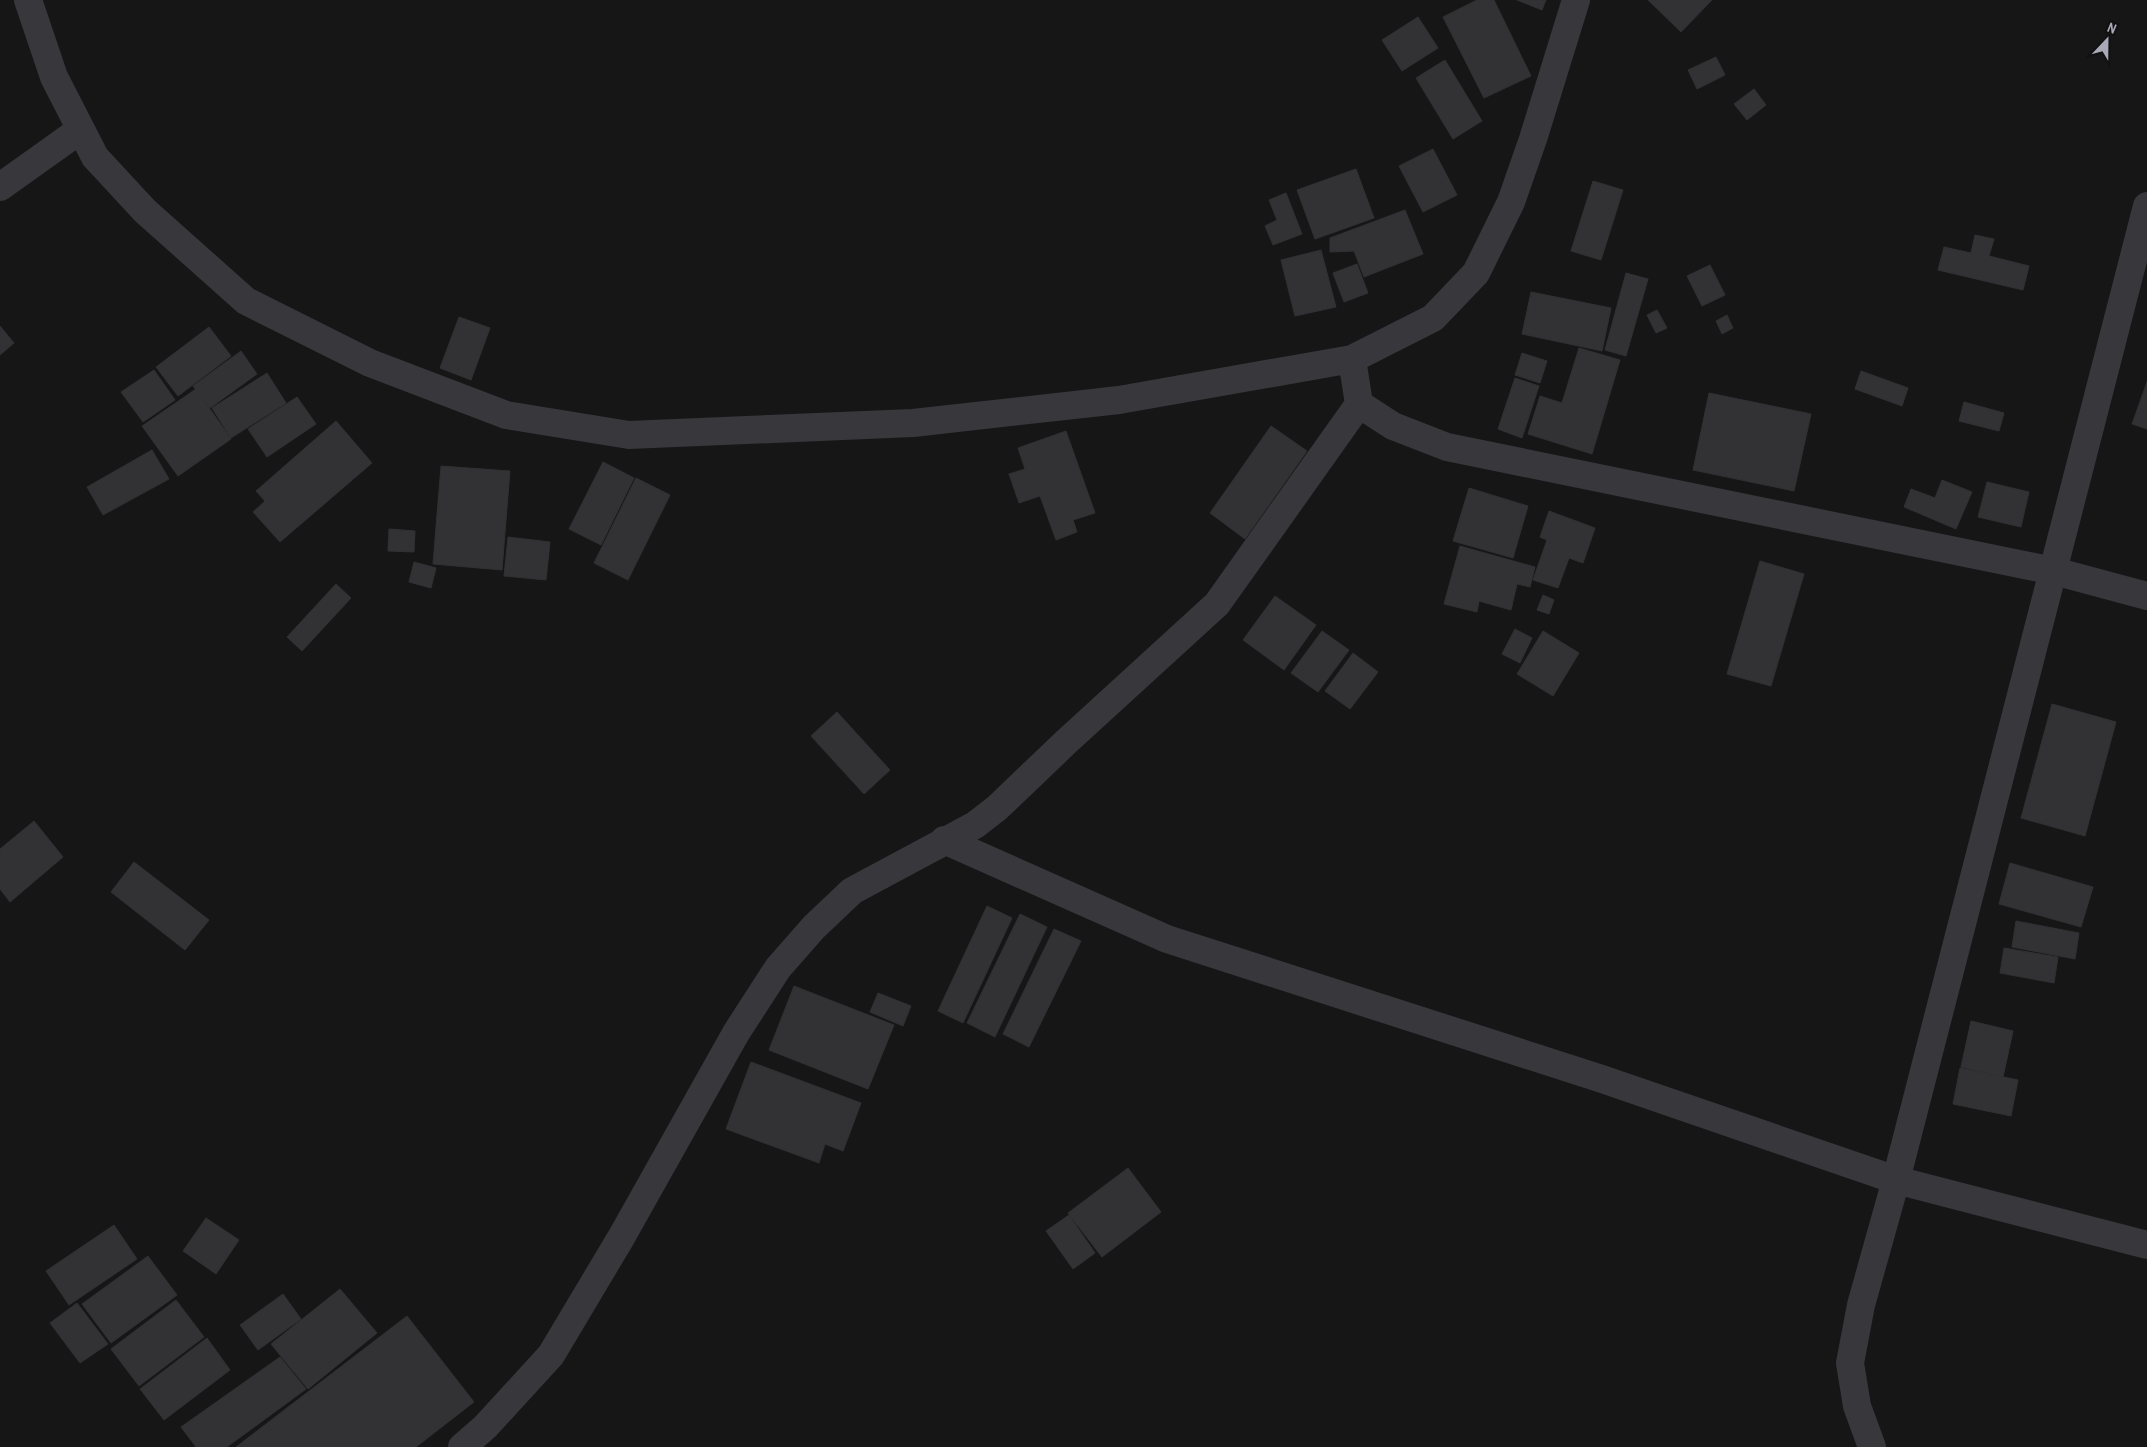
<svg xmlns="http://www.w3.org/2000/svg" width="2147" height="1447" viewBox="0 0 2147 1447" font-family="'Archivo Narrow',sans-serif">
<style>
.building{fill:#323133;stroke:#313033}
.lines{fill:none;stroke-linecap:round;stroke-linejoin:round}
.minor{stroke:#38373c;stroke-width:28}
</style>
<rect width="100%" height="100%" fill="#161617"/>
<path class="building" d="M 1477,0 L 1494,0 L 1531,76 L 1484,98 L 1443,17 Z
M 1517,0 L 1546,0 L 1542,10 Z
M 1648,0 L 1712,0 L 1681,32 Z
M 1418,17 L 1438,48 L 1402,71 L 1382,40 Z
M 1716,57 L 1725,75 L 1697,89 L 1688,70 Z
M 1445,60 L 1482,121 L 1453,139 L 1416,78 Z
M 1754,89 L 1766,105 L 1747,120 L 1734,104 Z
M 1433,149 L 1457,195 L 1423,212 L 1399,166 Z
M 1356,169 L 1374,218 L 1315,239 L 1297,190 Z
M 1593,181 L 1623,190 L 1601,260 L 1571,251 Z
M 1286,193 L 1302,234 L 1273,245 L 1265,226 L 1277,220 L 1269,200 Z
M 1405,210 L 1423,254 L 1364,277 L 1354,251 L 1330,252 L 1330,238 Z
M 1975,235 L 1994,239 L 1989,256 L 2029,266 L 2023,290 L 1938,270 L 1944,247 L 1971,253 Z
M 1321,250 L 1336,307 L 1295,316 L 1281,260 Z
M 1357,264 L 1368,293 L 1344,302 L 1333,273 Z
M 1710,265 L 1725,295 L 1702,306 L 1687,276 Z
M 1626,273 L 1648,279 L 1626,356 L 1605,350 Z
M 1531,292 L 1611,308 L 1602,351 L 1522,334 Z
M 1657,310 L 1667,328 L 1656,333 L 1647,315 Z
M 1727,315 L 1733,328 L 1722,334 L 1716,321 Z
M 459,317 L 490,328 L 471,380 L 440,368 Z
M 0,326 L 14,343 L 0,355 Z
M 209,327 L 231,356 L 178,396 L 156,367 Z
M 1579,348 L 1620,360 L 1592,454 L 1528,434 L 1540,396 L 1562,403 Z
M 241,351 L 257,374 L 210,408 L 193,386 Z
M 1522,353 L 1547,361 L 1540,383 L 1515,375 Z
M 154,370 L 175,400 L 143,422 L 121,392 Z
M 1861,371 L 1908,388 L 1902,406 L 1855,389 Z
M 267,373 L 286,403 L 231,438 L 212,408 Z
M 1515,378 L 1539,386 L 1522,438 L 1498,429 Z
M 2147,382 L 2147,429 L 2132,424 Z
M 196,389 L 231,439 L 178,476 L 142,426 Z
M 1709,393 L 1811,414 L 1794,491 L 1693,470 Z
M 297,397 L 316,424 L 267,457 L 248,429 Z
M 1964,402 L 2004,413 L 1999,431 L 1959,421 Z
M 336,421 L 372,463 L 280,542 L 253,512 L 265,501 L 256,491 Z
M 1271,426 L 1307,451 L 1245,539 L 1210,513 Z
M 1066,431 L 1095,513 L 1073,520 L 1077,532 L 1056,540 L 1040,496 L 1019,503 L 1009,474 L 1025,469 L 1018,448 Z
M 152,450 L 169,479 L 103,515 L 87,487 Z
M 603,462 L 634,478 L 601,545 L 569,529 Z
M 441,466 L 510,471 L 502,570 L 433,564 Z
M 636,478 L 670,495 L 628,580 L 594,563 Z
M 1942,480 L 1972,492 L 1956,529 L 1904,507 L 1911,489 L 1935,498 Z
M 1987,482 L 2029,492 L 2021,527 L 1978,517 Z
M 1469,488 L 1528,506 L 1513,558 L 1453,541 Z
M 1549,511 L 1595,528 L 1583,563 L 1569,558 L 1558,588 L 1533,580 L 1547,540 L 1540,537 Z
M 389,529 L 415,531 L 414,552 L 388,551 Z
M 508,537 L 550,542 L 546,580 L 504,576 Z
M 1460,546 L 1535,567 L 1530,587 L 1517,584 L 1511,610 L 1479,601 L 1477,612 L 1444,604 Z
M 1760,561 L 1804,574 L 1771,686 L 1727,674 Z
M 414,562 L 436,568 L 431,588 L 409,582 Z
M 336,584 L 351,598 L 302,651 L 287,637 Z
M 1543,595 L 1554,600 L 1549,614 L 1537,610 Z
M 1275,596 L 1316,625 L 1284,670 L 1243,640 Z
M 1515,629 L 1532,638 L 1520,663 L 1502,654 Z
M 1322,631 L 1349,650 L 1318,692 L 1291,673 Z
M 1543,631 L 1579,653 L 1553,696 L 1517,674 Z
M 1353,653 L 1378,672 L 1350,709 L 1325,691 Z
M 2052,704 L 2116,722 L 2085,836 L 2021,818 Z
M 837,712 L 890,770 L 864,794 L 811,736 Z
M 34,821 L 63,857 L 10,902 L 0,889 L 0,849 Z
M 134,862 L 209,920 L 185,950 L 111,892 Z
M 2010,863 L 2093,887 L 2081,927 L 1999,904 Z
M 987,906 L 1012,918 L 963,1023 L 938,1011 Z
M 1020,914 L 1047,927 L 995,1037 L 967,1023 Z
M 2016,921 L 2079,933 L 2075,959 L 2012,947 Z
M 1054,929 L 1081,941 L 1029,1047 L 1003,1034 Z
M 2004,948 L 2058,957 L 2054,983 L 2000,973 Z
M 794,986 L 894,1025 L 868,1089 L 769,1050 Z
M 878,993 L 911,1006 L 903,1026 L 870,1012 Z
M 1971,1021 L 2013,1031 L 2003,1077 L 1961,1067 Z
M 751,1062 L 861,1103 L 843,1151 L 825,1144 L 819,1163 L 726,1129 Z
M 1960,1068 L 2018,1080 L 2011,1116 L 1953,1104 Z
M 1128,1168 L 1161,1212 L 1102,1257 L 1068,1213 Z
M 1069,1215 L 1095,1253 L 1073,1269 L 1046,1231 Z
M 206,1218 L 239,1240 L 216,1274 L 183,1251 Z
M 114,1225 L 137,1259 L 69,1305 L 46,1271 Z
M 148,1256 L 177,1295 L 111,1343 L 82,1304 Z
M 340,1289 L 377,1333 L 308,1389 L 271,1344 Z
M 283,1294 L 301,1319 L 258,1350 L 240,1325 Z
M 176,1300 L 204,1337 L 139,1386 L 111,1349 Z
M 77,1303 L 108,1344 L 80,1363 L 50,1323 Z
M 407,1316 L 474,1402 L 416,1447 L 236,1447 Z
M 207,1338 L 230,1370 L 164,1420 L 140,1389 Z
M 280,1357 L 306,1389 L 227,1447 L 196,1447 L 181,1427 Z"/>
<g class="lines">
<path class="minor" d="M 28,0 L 54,77 L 95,157 L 145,211 L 246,301 L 370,363 L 506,415 L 629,435 L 913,423 L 1119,400 L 1352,359 L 1433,318 L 1476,273 L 1511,202 L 1533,139 L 1576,0
M 0,187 L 80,130
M 1359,404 L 1393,426 L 1447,447 L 2054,571 L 2147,596
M 944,840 L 1167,939 L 1602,1079 L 1896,1180 L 2147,1245
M 462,1447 L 485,1427 L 551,1355 L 622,1236 L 736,1033 L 778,968 L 814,927 L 852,891 L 975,825 L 997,808 L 1066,742 L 1217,604 L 1359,404 L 1352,359
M 1872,1447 L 1857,1406 L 1850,1363 L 1861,1305 L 1896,1180 L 2147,206"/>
</g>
<g transform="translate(2107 40) rotate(22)" stroke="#111112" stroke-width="4" paint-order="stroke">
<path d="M0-4L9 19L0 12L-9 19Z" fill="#a9a8b7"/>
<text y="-8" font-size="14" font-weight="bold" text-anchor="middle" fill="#a9a8b7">N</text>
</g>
</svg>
